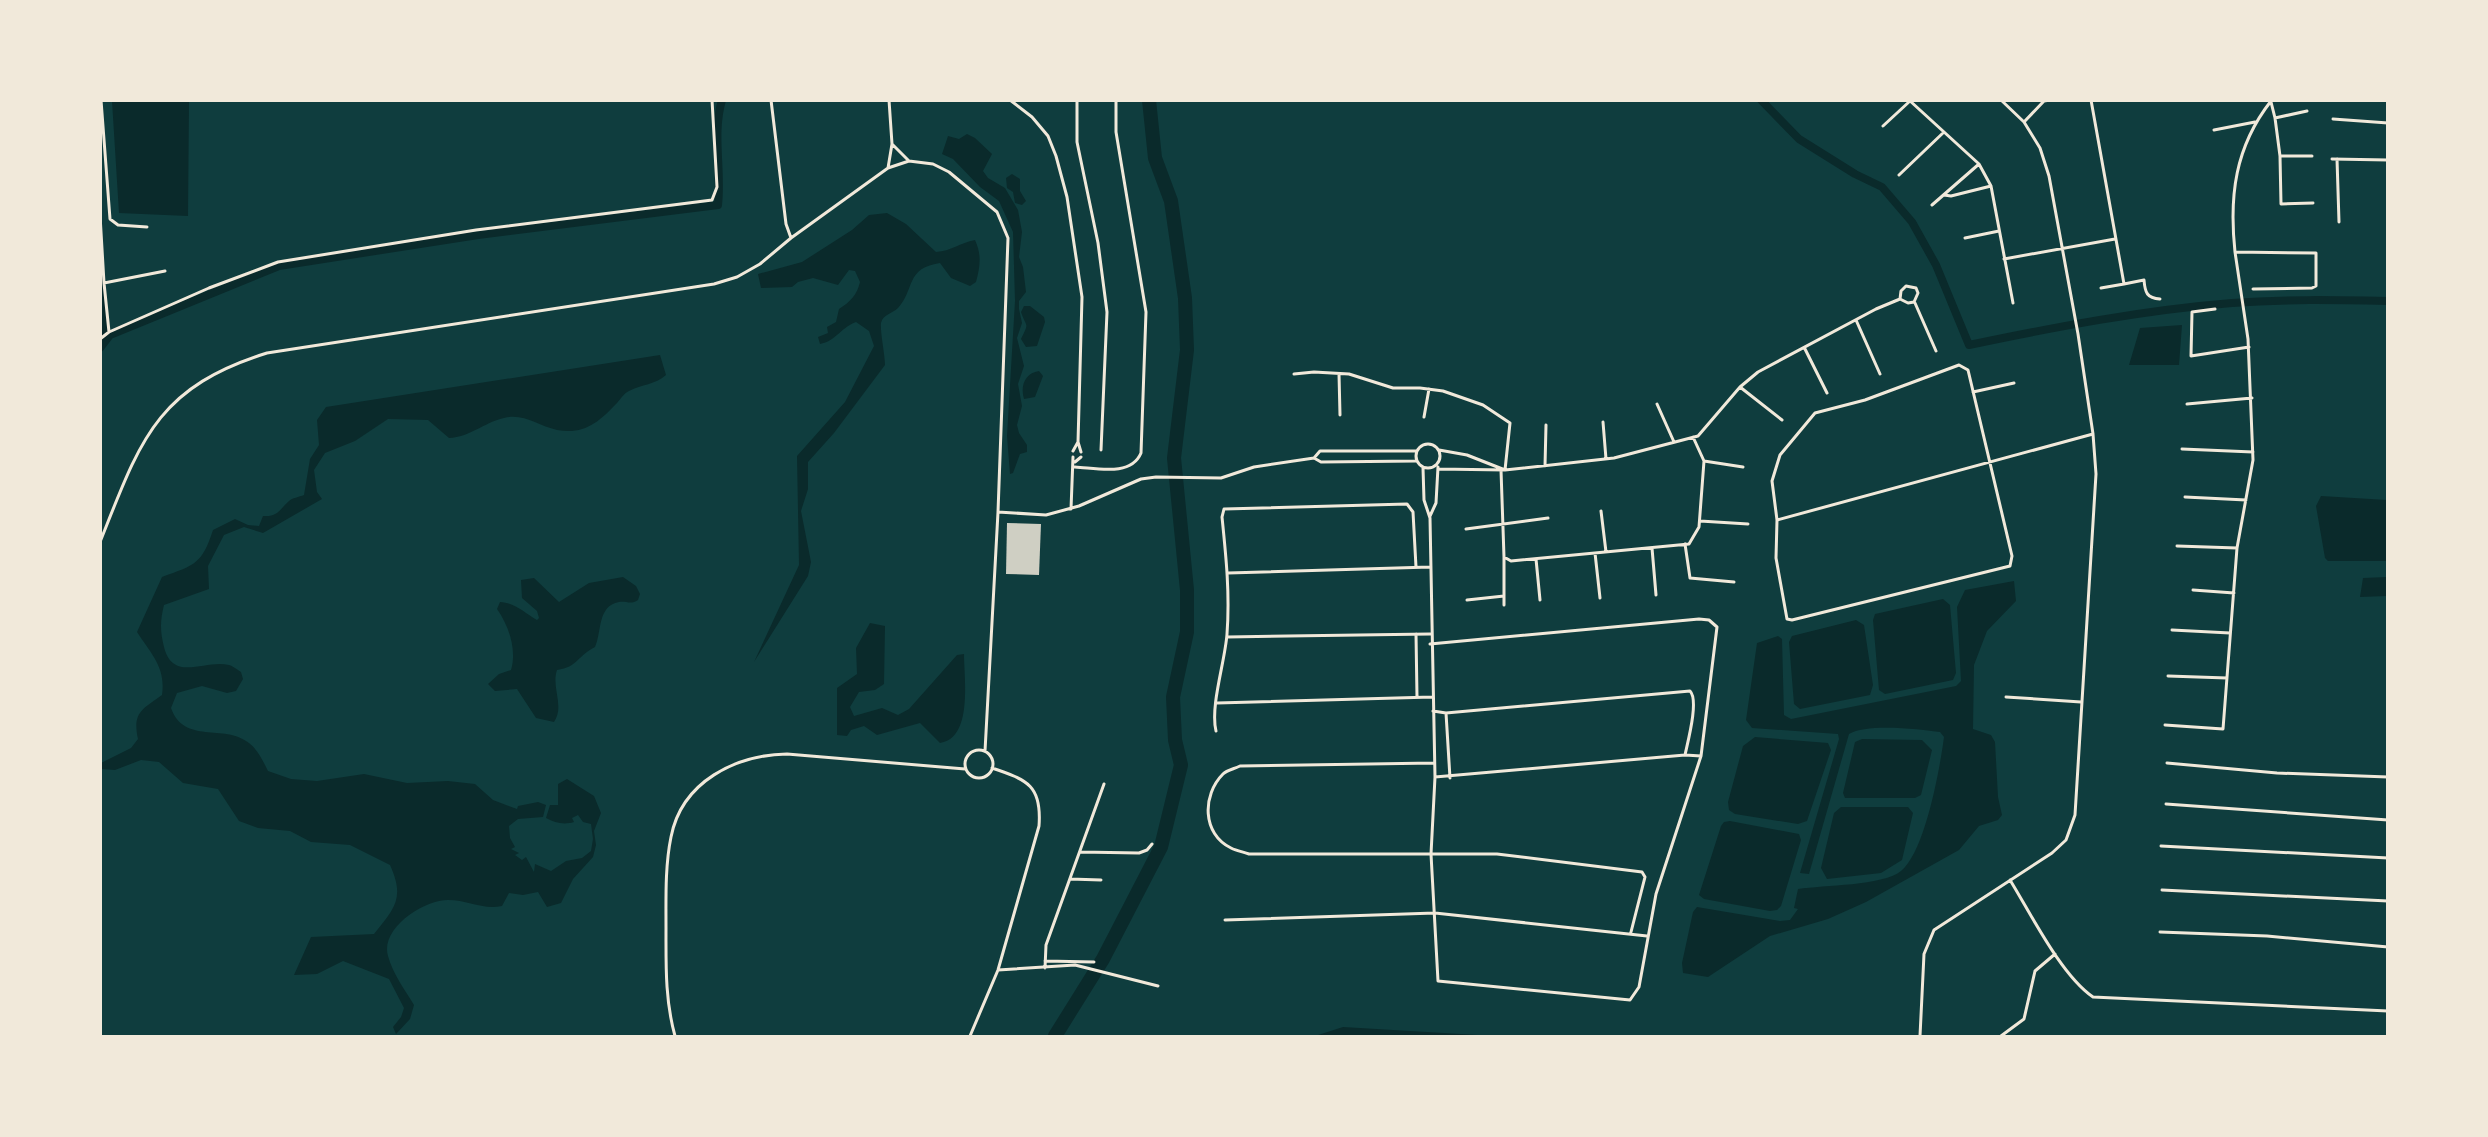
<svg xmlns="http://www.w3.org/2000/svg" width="2488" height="1137" viewBox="0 0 2488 1137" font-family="Ubuntu,sans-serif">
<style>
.water{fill:#0a2a2b}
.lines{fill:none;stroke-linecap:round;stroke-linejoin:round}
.canal{stroke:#0a2a2b;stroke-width:8}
.river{stroke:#0a2a2b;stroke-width:14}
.building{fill:#cfcfc3}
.minor{stroke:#f1e9da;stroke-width:3}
</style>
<rect width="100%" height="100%" fill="#0f3d3e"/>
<path class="water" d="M 112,101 L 189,101 L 188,216 L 119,213 Z
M 967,134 L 975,138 L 992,154 L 983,171 L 988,178 L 1005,188 L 1018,210 L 1022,232 L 1019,257 L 1023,267 L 1026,292 L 1019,301 L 1019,309 L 1022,323 L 1017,338 L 1024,366 L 1018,384 L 1022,406 L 1017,425 L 1019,433 L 1027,445 L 1027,452 L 1020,454 L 1013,473 L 1010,474 L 1007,436 L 1015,301 L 1013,232 L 999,201 L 980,187 L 953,159 L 942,154 L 948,136 L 959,139 Z
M 1012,174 L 1020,179 L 1020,191 L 1026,201 L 1022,205 L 1015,203 L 1013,192 L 1007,188 L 1006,178 Z
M 887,213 L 906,224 L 936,252 C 951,251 960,243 975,240 C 982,255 980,267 976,282 L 970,286 L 951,278 L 940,263 C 905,268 915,290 898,308 C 892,314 883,314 881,323 C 880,332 885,355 885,365 L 834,433 L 808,462 L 808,489 L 801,511 L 811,562 L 808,576 L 754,662 L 799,565 L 797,456 L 845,402 L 874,346 L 869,331 L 856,322 C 839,329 836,341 820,344 L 818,337 L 828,333 L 827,327 L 836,322 L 839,309 C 850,302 857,295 860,282 L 855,271 L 849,270 L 838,285 L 813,278 L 798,282 L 792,287 L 761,288 L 758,274 L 802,262 L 852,230 L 869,215 Z
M 1024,306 L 1030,306 L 1044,317 L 1045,322 L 1037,346 L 1026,347 L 1021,339 C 1030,321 1026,328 1021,312 Z
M 2182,325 L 2179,365 L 2129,365 L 2140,328 Z
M 660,355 L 666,375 C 655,385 642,384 629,391 C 624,393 620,400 616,404 C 599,422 584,435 557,430 C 538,426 524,413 504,418 C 483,423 470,437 449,438 L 428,420 L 388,419 L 355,441 L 325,453 L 314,470 L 317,492 L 322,499 L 263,533 L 244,527 L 224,535 L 208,566 L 209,589 L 164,605 C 160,621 160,631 164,647 C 173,683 205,659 229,665 C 233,666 238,670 241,672 L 243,679 L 236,691 L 227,693 L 202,686 L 177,693 L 171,708 C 184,745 224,723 249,743 C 258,750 263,761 268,771 L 291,779 L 317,781 L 364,774 L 407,783 L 448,781 L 475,784 L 493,800 L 517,809 L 518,806 L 538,802 L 546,805 L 543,817 L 518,819 L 509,826 L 510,838 L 515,847 L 511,849 L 519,853 L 515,855 L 522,860 L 526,857 L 534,872 L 535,864 L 551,871 L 566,861 L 582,858 L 591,851 L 593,839 L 591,824 L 583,822 L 578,815 L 572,818 L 574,822 C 564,825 555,823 546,818 L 550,805 L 558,805 L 558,784 L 567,779 L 594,796 L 601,813 L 594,831 L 596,845 L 593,857 L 573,879 L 561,903 L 547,907 L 538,892 L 523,895 L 509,893 L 502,906 C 482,910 468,900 448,900 C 424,900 380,928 388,956 C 393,974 405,990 414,1005 L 410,1019 L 396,1034 L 393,1027 L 401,1017 L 404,1008 L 389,979 L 343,961 L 317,974 L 294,975 L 311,937 L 374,934 C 395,908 405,898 390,865 L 350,845 L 311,842 L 290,831 L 258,828 L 239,821 L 218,789 L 183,783 L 159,762 L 141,760 L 115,770 L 101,769 L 101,763 L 131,748 L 138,739 C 132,712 143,709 162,695 C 166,667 151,654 137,632 L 162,577 C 195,565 202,564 213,530 L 235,519 L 248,525 L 259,526 L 263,516 C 278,517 279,510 289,501 C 292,498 299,497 304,495 L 310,459 L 319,445 L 317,420 L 326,407 Z
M 1039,371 L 1043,376 L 1035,397 L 1024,399 C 1020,386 1025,373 1039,371 Z
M 2321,496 L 2387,500 L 2387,561 L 2328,561 L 2325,558 L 2316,506 Z
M 623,577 L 636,586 L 640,594 L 638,600 C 631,605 627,601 619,602 C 597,606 602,632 595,647 C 577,656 578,667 557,670 C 551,688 565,706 554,722 L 536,718 L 517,689 L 495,691 L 488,684 L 499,674 L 511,670 C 517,650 509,626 497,609 L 500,602 C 516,603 524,613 537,620 L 539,618 L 537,611 L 522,598 L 521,580 L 534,578 L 559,602 L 589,583 Z
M 2387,577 L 2387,596 L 2360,597 L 2363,578 Z
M 2014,581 L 2016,601 L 1987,631 L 1974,665 L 1973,729 L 1991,735 L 1995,742 L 1998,797 L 2002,815 L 1998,820 L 1979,826 L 1959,850 L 1866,902 L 1828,919 L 1770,936 L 1708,977 L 1683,973 L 1682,963 L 1693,912 L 1697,907 L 1780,921 L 1790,920 L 1798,909 L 1794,908 L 1798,889 C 1824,885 1882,886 1901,871 C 1925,852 1940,768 1944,737 L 1940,732 C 1920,729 1866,723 1849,734 L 1809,874 L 1800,873 L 1839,739 L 1838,734 L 1752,728 L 1746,720 L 1757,643 L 1778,636 L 1782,639 L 1784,715 L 1791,719 L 1956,686 L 1961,681 L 1957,607 L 1965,590 Z
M 1943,599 L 1950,605 L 1956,673 L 1953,680 L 1885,694 L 1879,690 L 1873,620 L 1875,614 Z
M 1856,620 L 1864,625 L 1873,685 L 1870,695 L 1800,709 L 1794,704 L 1789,642 L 1792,636 Z
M 870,623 L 885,626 L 884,684 L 875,690 L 859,692 L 850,707 L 854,716 L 882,708 L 898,715 L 909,709 L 957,655 L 964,654 C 964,679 973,738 940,743 L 920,723 L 877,735 L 864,726 L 851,730 L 847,736 L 837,735 L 837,688 L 857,674 L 856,648 Z
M 1755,737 L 1828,743 L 1831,750 L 1807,821 L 1798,824 L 1735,814 L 1729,810 L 1728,802 L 1743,746 Z
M 1862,739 L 1922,740 L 1932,750 L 1921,795 L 1915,798 L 1845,798 L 1843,793 L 1855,742 Z
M 1841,807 L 1908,807 L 1913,813 L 1902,860 L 1881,873 L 1827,879 L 1821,868 L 1834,813 Z
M 1730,821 L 1799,834 L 1801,840 L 1781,906 L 1777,910 L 1770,911 L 1704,899 L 1699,895 L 1721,826 L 1724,822 Z
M 1343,1027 L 1494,1036 L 1315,1036 Z"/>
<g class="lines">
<path class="canal" d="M 1761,100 L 1799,139 L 1855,174 L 1882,187 L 1912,222 L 1936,265 L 1969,345 C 2055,327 2144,310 2232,303 C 2283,299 2336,300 2388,301
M 100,280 L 105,341
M 100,348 L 110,335 L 279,266 L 478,235 L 718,205 C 722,170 712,134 722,100"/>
<path class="river" d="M 1055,1036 L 1103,959 L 1161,847 L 1181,765 L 1175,740 L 1173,697 L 1187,632 L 1187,590 L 1174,458 L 1187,350 L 1185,298 L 1171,201 L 1155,158 L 1149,100"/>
</g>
<path class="building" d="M 1007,523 L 1041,524 L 1039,575 L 1006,574 Z"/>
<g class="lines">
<path class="minor" d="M 101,100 L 110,219 L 118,225 L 147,227
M 771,100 L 786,224 L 791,238
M 1010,100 L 1032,117 L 1048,136 L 1056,156 L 1067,197 L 1082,297 L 1078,442 L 1081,452
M 1077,100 L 1077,142 L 1098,243 L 1107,312 L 1101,450
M 1909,100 L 1979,164 L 1991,186 L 2013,303
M 2091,100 L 2124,284 L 2144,280 C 2145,293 2147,298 2160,299
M 2271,102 L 2275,118
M 2307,111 L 2275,118 L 2280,156 L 2281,204 L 2313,203
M 2333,119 L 2388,123
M 2024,122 L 2044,101 L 2050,100
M 1883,126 L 1910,101
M 2214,130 L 2255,122
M 892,144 L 909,161
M 2280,156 L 2312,156
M 2332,159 L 2388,160
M 2337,159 L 2339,222
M 888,168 L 892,144 L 889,100
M 1899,175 L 1944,132
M 1944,195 L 1951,196 L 1991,186
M 1932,205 L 1979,164
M 100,215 L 104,283 L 165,271
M 1965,238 L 1999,231
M 2004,259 L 2115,239
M 104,283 L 109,332
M 2101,288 L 2124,284
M 2253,289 L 2312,288 L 2316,286 L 2316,253 L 2235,252 C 2229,196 2235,147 2271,101
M 1915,303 L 1936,351
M 2215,309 L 2192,312 L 2191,356 L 2249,347
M 1856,320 L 1880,374
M 100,339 L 109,332 L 209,288 L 278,262 L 476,230 L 712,200 L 717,187 L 712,100
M 1805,349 L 1827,393
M 1959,365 L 1968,370 L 2012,556 L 2010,566 L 1792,620 L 1787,619 L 1776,558 L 1777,520 L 1772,481 L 1780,455 L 1815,413 L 1865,400 Z
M 1294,374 L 1314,372 L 1349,374 L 1393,388 L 1420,388 L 1443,391 L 1483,405 L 1510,423 L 1505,470 L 1467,455 L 1439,450
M 1339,374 L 1340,415
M 1740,387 L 1782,420
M 1973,392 L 2014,383
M 1657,404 L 1674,442
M 2187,404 L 2252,398
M 1424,417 L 1429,389
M 1603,422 L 1606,459
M1416 456a12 12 0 1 1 24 0a12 12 0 1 1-24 0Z
M 2182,449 L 2253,452
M 1073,451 L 1078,442
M 1314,458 L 1320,451 L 1417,451
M 1704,461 L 1743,467
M 1075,462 L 1081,457
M 1545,466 L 1546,425
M 1075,467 C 1096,468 1131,477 1141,453 L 1146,312 L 1116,132 L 1116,100
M 1423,468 L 1424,500 L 1430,518 L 1435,777 L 1431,854 L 1438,981 L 1630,1000 L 1639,987 L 1656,894 L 1701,756 L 1717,627 L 1709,620 L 1699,619 L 1430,644
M 1438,469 L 1505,470 L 1614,458 L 1698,436 L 1740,387 L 1758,372 L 1876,309 L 1900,299 L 1901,291 L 1906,286 L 1916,288 L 1918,293 L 1914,302 L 1908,303 L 1900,299
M 1501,470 L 1504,557 L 1511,561 L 1689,544 L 1699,527 L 1704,461 L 1693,437
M 2185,497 L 2246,500
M 1071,509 L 1073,457
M 1601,511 L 1606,552
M 998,512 L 1046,515 L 1079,506 L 1141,479 L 1156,477 L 1221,478 L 1254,467 L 1314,458 L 1321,462 L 1416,461
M 1430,516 L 1436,503 L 1438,467
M 1777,520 L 2093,434
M 1700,521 L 1748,524
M 1466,529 L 1548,518
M 100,542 C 140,442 155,388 267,353 L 714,284 L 737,277 L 760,264 L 791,238 L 888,168 L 909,161 L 933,164 L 949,172 L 997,212 L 1008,238 L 998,512 L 985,751
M 1685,544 L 1690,578 L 1734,582
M 2177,546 L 2237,548
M 1652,548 L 1656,595
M 1595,553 L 1600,598
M 1536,559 L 1540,600
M 1228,573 L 1430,567
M 2193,590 L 2234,593
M 1467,600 L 1504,596
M 1504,605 L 1504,557
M 2172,630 L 2230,633
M 1416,634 L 1417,697
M 1227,637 L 1430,634
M 2168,676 L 2227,678
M 2006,697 L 2081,702
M 1217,703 L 1432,697
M 1433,711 L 1446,713 L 1690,691 C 1699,700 1688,741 1685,755
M 1446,713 L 1450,778
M 2165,725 L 2223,729 L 2237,548 L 2253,460 L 2248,339 L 2235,252
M 1216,731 C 1210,706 1225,662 1227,634 C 1230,594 1226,556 1222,517 L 1224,509 L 1407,504 L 1413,512 L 1416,567
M965 764a14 14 0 1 1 28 0a14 14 0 1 1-28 0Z
M 1434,763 L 1240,766 C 1234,769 1227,770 1223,774 C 1202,795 1202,834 1231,848 C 1237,851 1244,852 1249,854 L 1497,854 L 1642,872 L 1645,877 L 1631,932
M 2167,763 L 2277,773 L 2388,777
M 1435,777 L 1685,755 L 1701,756
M 2166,804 L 2388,820
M 2161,846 L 2388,858
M 1080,852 L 1139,853 L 1147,850 L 1152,844
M 1070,879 L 1101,880
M 2010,880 C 2031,914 2061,975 2093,997 L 2388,1011
M 2162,890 L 2388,901
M 1225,920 L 1435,913 L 1647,936
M 2160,932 L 2267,936 L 2388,947
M 1045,961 L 1094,962
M 1045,968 L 1046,945 L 1104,784
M 998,970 L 1075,965 L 1158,986
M 675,1036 C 665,1000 666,965 666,928 C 666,898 665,866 671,837 C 682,781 736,755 787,754 L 965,769
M 970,1036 L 998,970 L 1039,826 C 1042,786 1028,780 992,768
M 1920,1036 L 1924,954 L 1934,930 L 2052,853 L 2066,840 L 2075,815 L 2096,474 L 2093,434 L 2078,334 L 2049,176 L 2040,148 L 2024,122 L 2001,100
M 2001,1036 L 2024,1019 L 2035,971 L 2055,954"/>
</g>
<rect width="2488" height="1137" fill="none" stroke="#f1e9da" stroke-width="204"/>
</svg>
